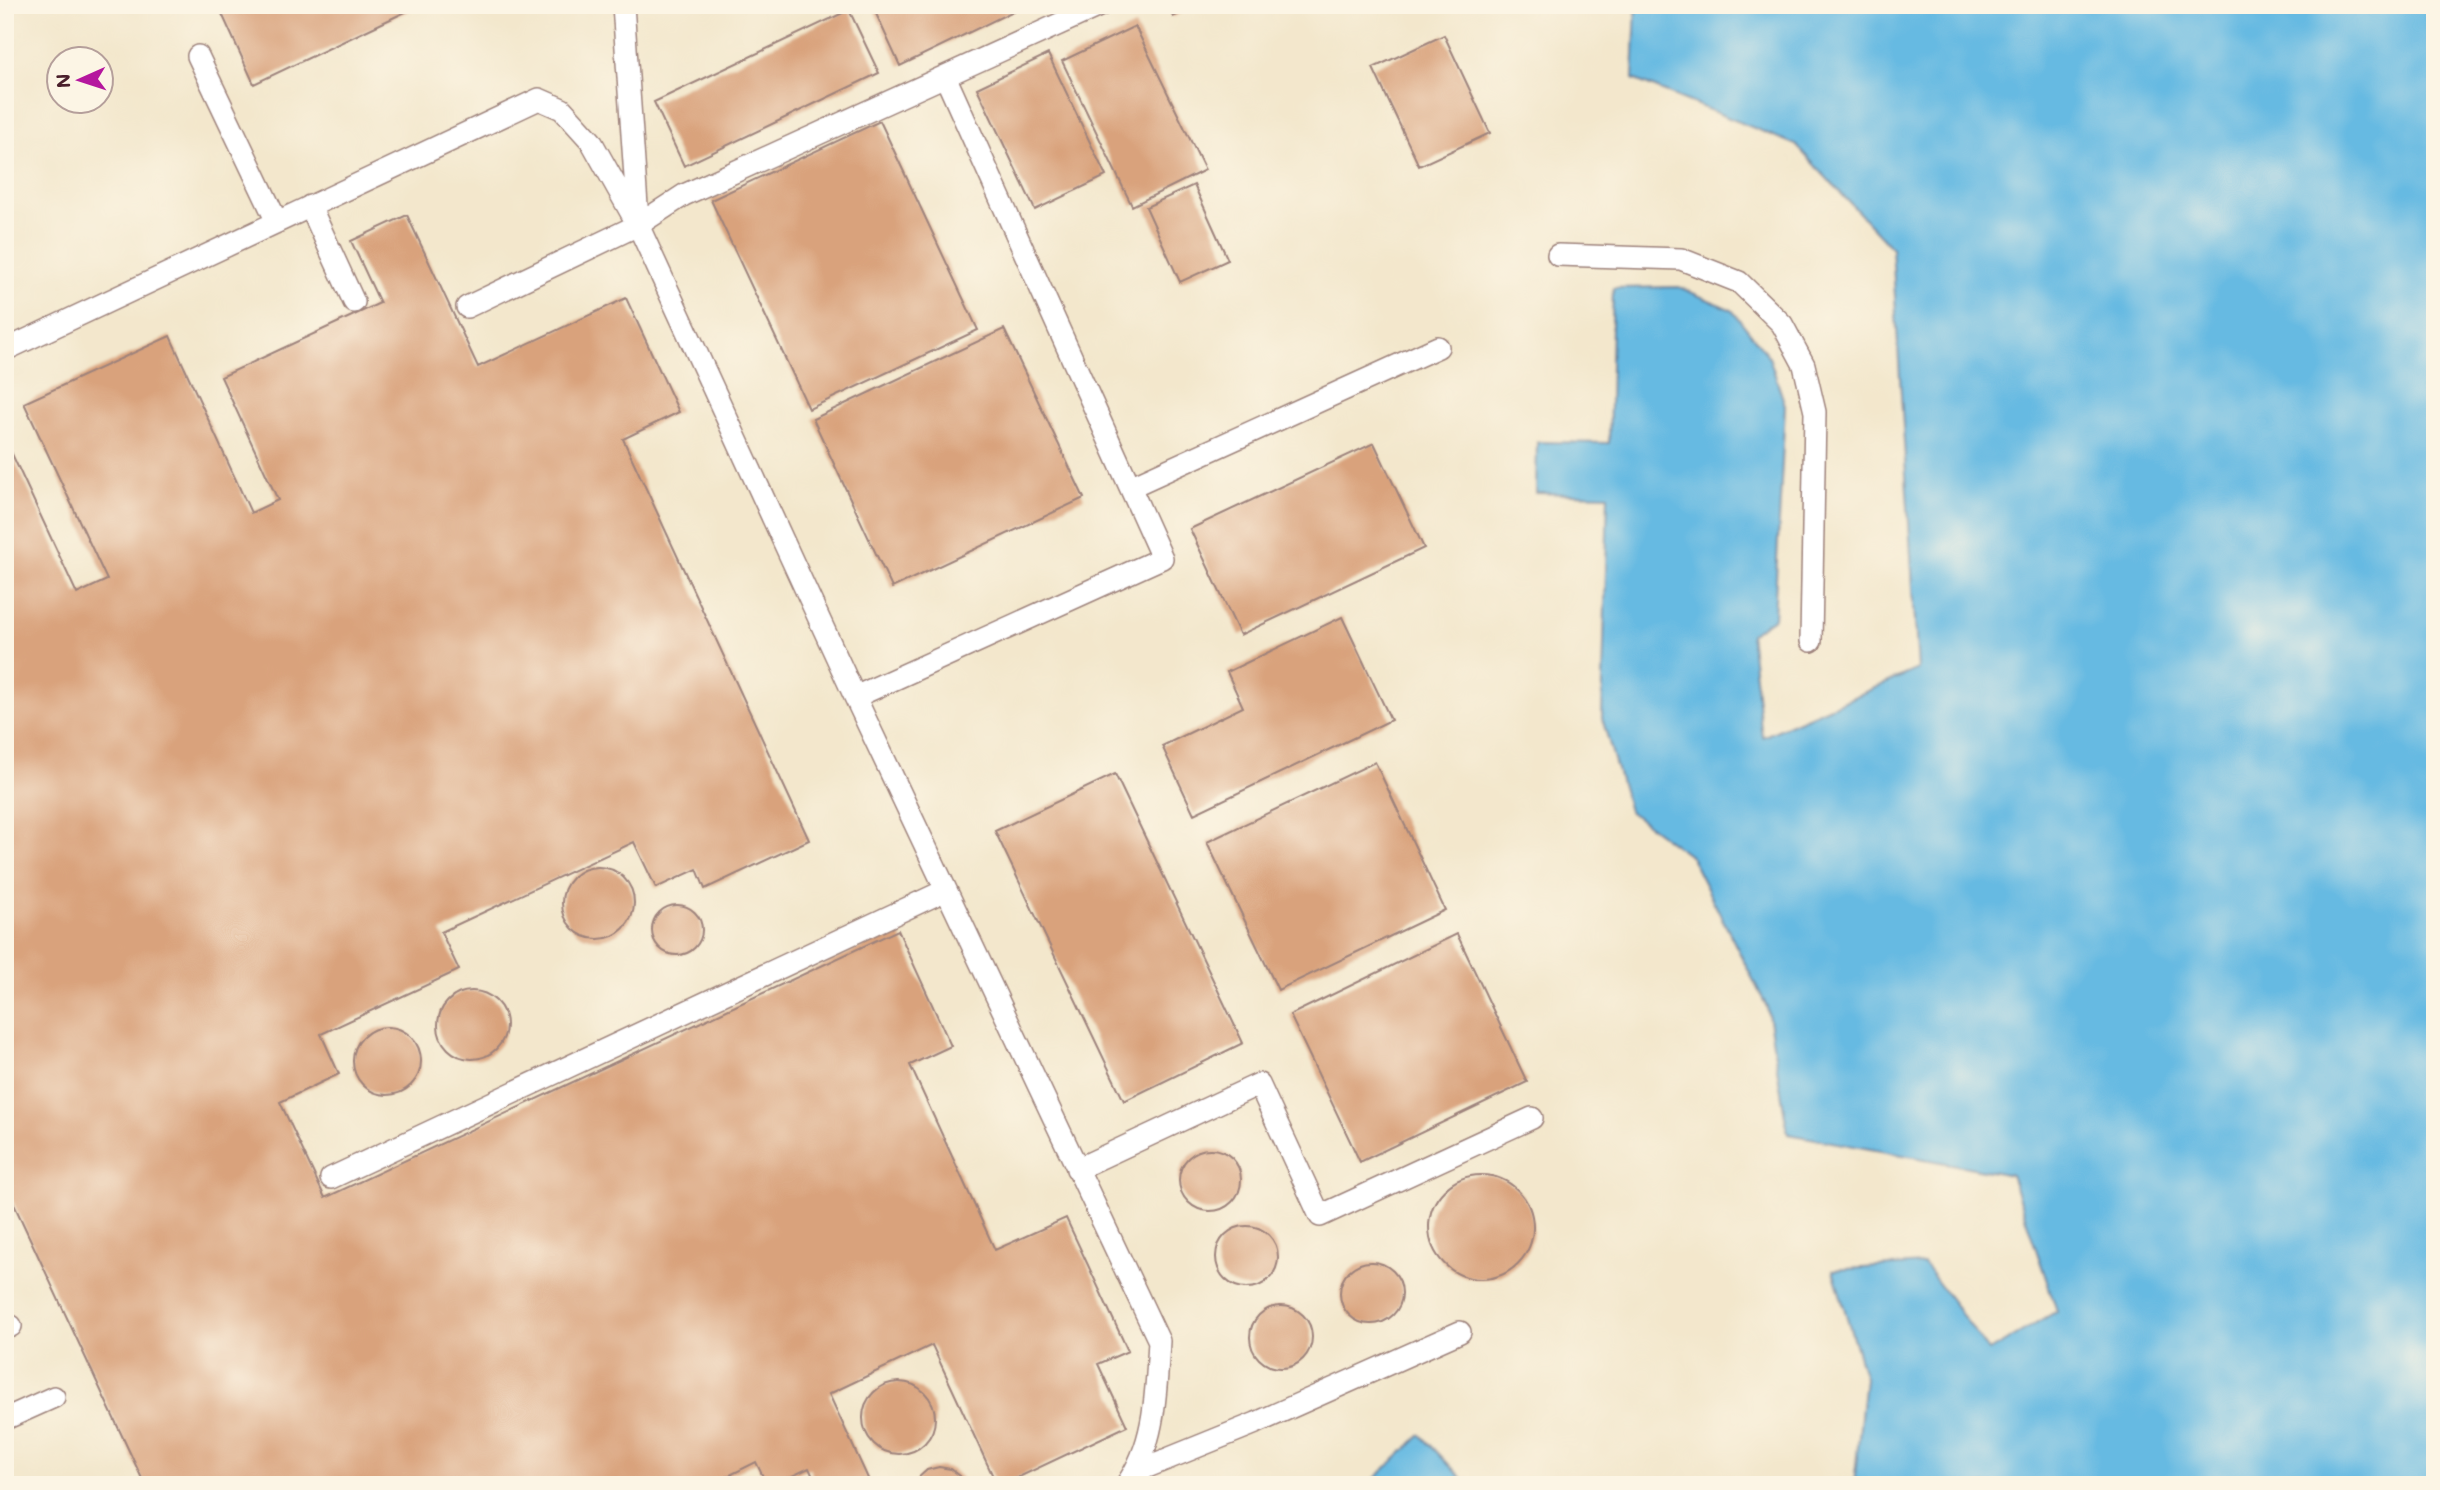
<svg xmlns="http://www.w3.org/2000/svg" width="2440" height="1490" viewBox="0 0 2440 1490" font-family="Mali,sans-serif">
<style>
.water{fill:#66bae2;stroke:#586c86;stroke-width:2}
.building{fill:#d9a27b}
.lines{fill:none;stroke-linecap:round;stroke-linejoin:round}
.lane-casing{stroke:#9e837c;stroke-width:24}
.lane{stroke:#fff;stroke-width:21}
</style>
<rect width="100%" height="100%" fill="#fcf5e5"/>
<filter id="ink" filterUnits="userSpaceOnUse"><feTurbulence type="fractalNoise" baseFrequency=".0143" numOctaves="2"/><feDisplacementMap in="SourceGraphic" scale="14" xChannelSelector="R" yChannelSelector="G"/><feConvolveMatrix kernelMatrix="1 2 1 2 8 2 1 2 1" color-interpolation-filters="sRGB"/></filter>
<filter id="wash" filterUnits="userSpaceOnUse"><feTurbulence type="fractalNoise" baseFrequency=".00686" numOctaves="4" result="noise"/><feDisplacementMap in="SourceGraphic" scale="28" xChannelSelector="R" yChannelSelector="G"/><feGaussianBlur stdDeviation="1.57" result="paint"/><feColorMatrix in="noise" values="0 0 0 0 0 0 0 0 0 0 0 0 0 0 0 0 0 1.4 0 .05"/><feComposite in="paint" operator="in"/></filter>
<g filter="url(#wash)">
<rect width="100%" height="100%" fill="#f3e7cc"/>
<path class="water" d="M 1636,5 L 2435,5 L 2435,1485 L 1854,1485 L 1865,1378 L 1833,1270 L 1924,1264 L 1989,1351 L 2057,1311 L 2011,1175 L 1788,1134 L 1767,1007 L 1691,857 L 1629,811 L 1602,718 L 1608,495 L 1536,493 L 1537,442 L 1609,443 L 1613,288 L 1679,287 L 1732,310 L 1769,357 L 1785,405 L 1774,618 L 1750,634 L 1762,737 L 1918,669 L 1892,248 L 1796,145 L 1633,79 Z
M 1421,1435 L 1468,1485 L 1368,1485 Z"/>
<g id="blocks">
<path class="building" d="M 218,5 L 420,5 L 254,84 Z
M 872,5 L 1026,5 L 900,66 Z
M 1167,5 L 1198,5 L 1173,17 Z
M 849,10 L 879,73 L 684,166 L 654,102 Z
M 1135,26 L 1205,170 L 1132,206 L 1062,61 Z
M 1444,35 L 1490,133 L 1419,166 L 1373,68 Z
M 1048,54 L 1106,176 L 1035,210 L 977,88 Z
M 880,121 L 978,330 L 809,409 L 711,200 Z
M 1194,185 L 1228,260 L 1180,282 L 1146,207 Z
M 407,215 L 478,367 L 626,298 L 679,412 L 623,439 L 809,840 L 705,889 L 697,869 L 656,888 L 634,842 L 441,932 L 459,970 L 321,1034 L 339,1074 L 280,1102 L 325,1198 L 898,930 L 951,1046 L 910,1065 L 995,1250 L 1066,1218 L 1128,1351 L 1098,1364 L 1127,1426 L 1002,1485 L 997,1485 L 932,1345 L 829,1394 L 871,1485 L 817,1485 L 809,1468 L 773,1485 L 767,1485 L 756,1462 L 728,1476 L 732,1485 L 145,1485 L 5,1185 L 5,628 L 10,625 L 5,615 L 5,439 L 77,594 L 107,580 L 24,403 L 170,336 L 251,513 L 278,500 L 221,377 L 380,303 L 351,241 Z
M 1004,329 L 1084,498 L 892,588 L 813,419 Z
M 1374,443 L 1424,548 L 1240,635 L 1190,529 Z
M 1342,617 L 1391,720 L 1194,814 L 1162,746 L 1243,707 L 1227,672 Z
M 1375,762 L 1445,910 L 1278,990 L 1207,842 Z
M 1115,774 L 1243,1043 L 1124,1101 L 995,831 Z
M562 903a36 36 0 1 1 72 0a36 36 0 1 1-72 0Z
M652 930a25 25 0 1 1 50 0a25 25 0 1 1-50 0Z
M 1457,934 L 1527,1082 L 1360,1162 L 1290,1015 Z
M438 1025a34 34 0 1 1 68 0a34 34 0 1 1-68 0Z
M353 1061a34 34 0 1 1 68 0a34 34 0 1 1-68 0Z
M1179 1180a31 31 0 1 1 62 0a31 31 0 1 1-62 0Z
M1429 1227a52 52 0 1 1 104 0a52 52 0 1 1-104 0Z
M1216 1257a31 31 0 1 1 62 0a31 31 0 1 1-62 0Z
M1340 1293a31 31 0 1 1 62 0a31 31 0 1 1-62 0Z
M1250 1337a31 31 0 1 1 62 0a31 31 0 1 1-62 0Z
M863 1418a36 36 0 1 1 72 0a36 36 0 1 1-72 0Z
M 939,1467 L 951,1469 L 960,1476 L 965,1485 L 915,1485 L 918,1478 L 927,1470 Z"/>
</g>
</g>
<g filter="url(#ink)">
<use href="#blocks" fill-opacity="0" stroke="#9e837c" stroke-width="2"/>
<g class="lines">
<g class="lane-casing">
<path id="lane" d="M 623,5 L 638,220
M 198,56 L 277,222
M 945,76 L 1130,487
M 310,206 L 354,302
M 1558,255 L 1681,259 L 1739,282 L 1782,324 L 1804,365 L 1815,412 L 1811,641
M 467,307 L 638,225 L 684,195 L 1101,5
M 5,350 L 539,99 L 562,109 L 591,141 L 638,225 L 855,697 L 1159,1341 C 1156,1390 1156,1444 1126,1485
M 855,697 L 1162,558 L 1130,487 L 1438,347
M 1077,1169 L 1259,1084 L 1320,1216 L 1532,1118
M 331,1178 L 946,890
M 5,1328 L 11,1326
M 5,1419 L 54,1397
M 1135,1472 L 1256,1423 L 1460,1332"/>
</g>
<use href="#lane" class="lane"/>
</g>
</g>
<rect width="2440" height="1490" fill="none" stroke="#fcf5e5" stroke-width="28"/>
<g transform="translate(80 80) rotate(267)"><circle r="33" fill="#fcf5e5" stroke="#b59f9b" stroke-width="2"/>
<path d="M0-5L12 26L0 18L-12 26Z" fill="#b5179e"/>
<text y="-10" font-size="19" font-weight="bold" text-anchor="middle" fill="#4a1f2b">N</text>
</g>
</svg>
